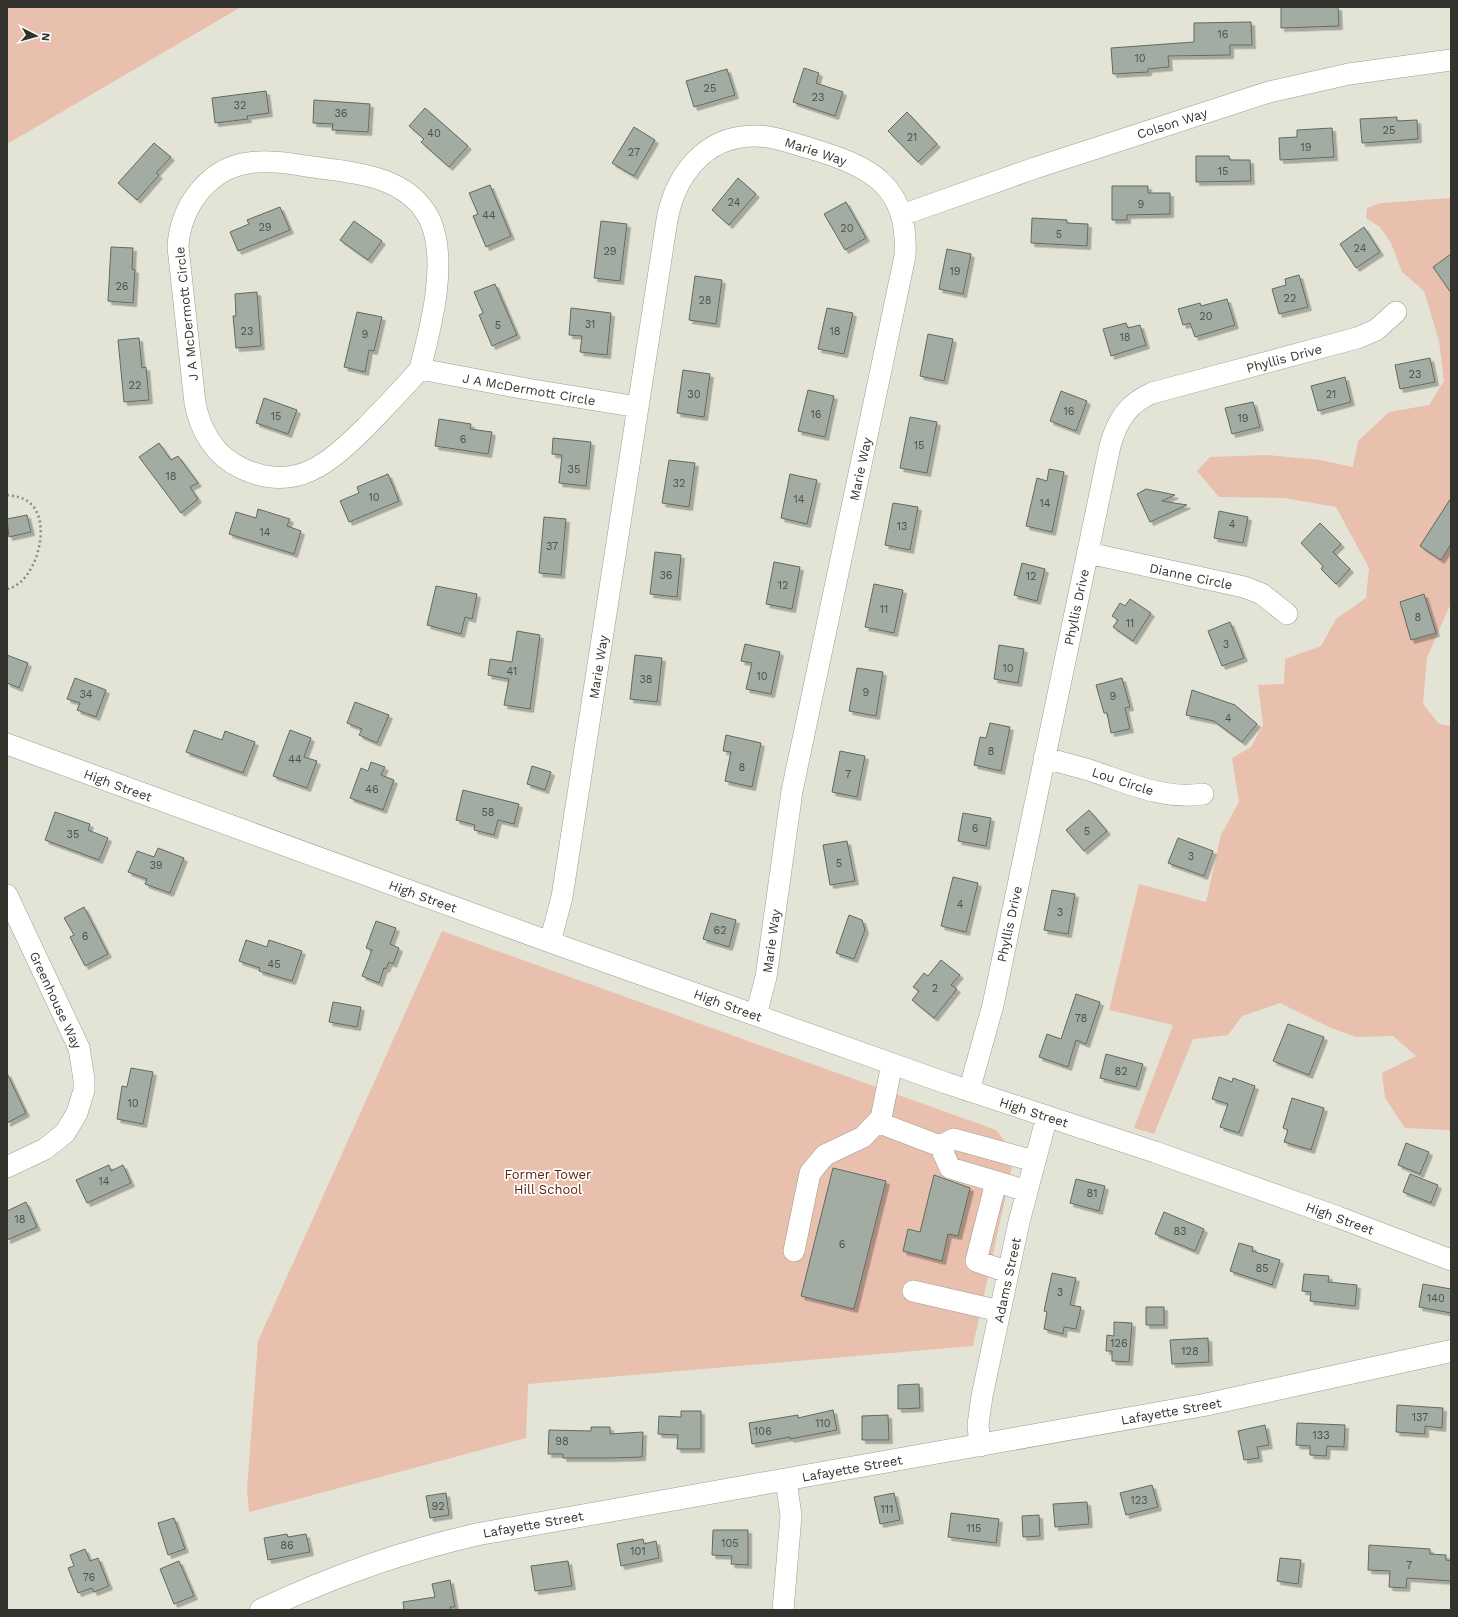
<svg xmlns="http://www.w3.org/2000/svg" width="1458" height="1617" viewBox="0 0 1458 1617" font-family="'Work Sans',sans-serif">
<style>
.green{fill:#e9bfae}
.building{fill:#a2aca2;stroke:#616a61;filter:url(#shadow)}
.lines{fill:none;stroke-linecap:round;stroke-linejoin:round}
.minor-casing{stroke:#9c9d90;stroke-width:22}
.major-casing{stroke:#9c9d90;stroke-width:23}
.path{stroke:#898a80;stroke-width:2.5;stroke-dasharray:2 3;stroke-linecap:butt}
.minor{stroke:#fff;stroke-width:21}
.major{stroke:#fff;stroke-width:22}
.labels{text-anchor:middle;stroke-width:3.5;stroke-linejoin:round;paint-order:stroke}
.number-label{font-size:11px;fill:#4f514b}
.street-label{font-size:13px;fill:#33332e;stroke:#fff}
.park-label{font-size:13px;fill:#5c2104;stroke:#fff}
</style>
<defs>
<filter id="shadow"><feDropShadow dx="3.5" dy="3.5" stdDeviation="0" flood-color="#0004"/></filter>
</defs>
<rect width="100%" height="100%" fill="#e3e4d6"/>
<path class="green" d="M 7,7 L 241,7 L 7,144 Z
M 1451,198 L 1451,603 L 1427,658 L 1423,704 L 1439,724 L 1451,726 L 1451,1132 L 1448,1130 L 1405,1128 L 1385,1098 L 1382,1073 L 1416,1056 L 1393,1036 L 1356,1037 L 1331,1028 L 1280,1003 L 1242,1016 L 1228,1035 L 1193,1039 L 1154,1134 L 1134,1128 L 1173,1025 L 1109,1010 L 1139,884 L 1206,902 L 1221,835 L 1239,802 L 1232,758 L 1251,747 L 1263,725 L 1258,685 L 1284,684 L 1285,659 L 1321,646 L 1336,619 L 1366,598 L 1369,568 L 1336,507 L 1284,498 L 1219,497 L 1197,471 L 1210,457 L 1268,455 L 1320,460 L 1353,467 L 1358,441 L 1389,412 L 1429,405 L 1444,381 L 1439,341 L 1424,291 L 1402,272 L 1391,243 L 1380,227 L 1366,218 L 1367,208 L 1381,203 Z
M 442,931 L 996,1130 L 1008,1145 L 1012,1167 L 973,1346 L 528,1384 L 526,1438 L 249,1512 L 247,1490 L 258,1341 Z"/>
<path class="building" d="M 1281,7 L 1338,7 L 1339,26 L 1281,28 Z
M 1251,22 L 1252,45 L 1230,45 L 1230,55 L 1168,56 L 1169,67 L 1148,69 L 1148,72 L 1113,74 L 1111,48 L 1194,42 L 1194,23 Z
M 804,68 L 819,73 L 816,83 L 843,92 L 835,116 L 793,102 Z
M 727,69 L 735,95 L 694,107 L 686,81 Z
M 266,91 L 269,113 L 247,116 L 248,119 L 215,123 L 212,98 Z
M 314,100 L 370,104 L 368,132 L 332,130 L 333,124 L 313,123 Z
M 425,108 L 468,146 L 449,167 L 421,142 L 424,139 L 409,126 Z
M 907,112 L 937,144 L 918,162 L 888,131 Z
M 1397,117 L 1397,121 L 1417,120 L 1418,139 L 1362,143 L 1360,119 Z
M 634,127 L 655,140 L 634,176 L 612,163 Z
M 1332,128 L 1334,157 L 1280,160 L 1279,138 L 1297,137 L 1297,130 Z
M 154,143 L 171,157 L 156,173 L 159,175 L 137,200 L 118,183 Z
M 1196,156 L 1229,156 L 1230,160 L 1250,160 L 1251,181 L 1196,182 Z
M 738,178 L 756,194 L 729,225 L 712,210 Z
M 490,185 L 511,236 L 486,247 L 473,216 L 478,214 L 469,193 Z
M 1112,186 L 1148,186 L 1148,193 L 1170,193 L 1170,214 L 1127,215 L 1127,220 L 1112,220 Z
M 846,202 L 866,238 L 845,250 L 824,214 Z
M 280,207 L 290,230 L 238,251 L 230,232 L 249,224 L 247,220 Z
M 1032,218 L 1067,220 L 1067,223 L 1088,224 L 1087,246 L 1031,243 Z
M 354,221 L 382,241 L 368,260 L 340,240 Z
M 601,221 L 627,224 L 620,281 L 594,278 Z
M 1364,227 L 1380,252 L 1356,268 L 1340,244 Z
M 111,247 L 133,248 L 132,269 L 135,270 L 133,303 L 108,301 Z
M 947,249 L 971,254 L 963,294 L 939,289 Z
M 1451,254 L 1451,293 L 1433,267 Z
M 1299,275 L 1308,307 L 1279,314 L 1272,289 L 1286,285 L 1285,279 Z
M 695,276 L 722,280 L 716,324 L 689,320 Z
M 495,284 L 517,335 L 492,346 L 479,315 L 483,313 L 474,292 Z
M 257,292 L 261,346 L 236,348 L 233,316 L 236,316 L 235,294 Z
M 1227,299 L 1235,325 L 1195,337 L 1190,323 L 1183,325 L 1178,309 L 1200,303 L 1201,306 Z
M 571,308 L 611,313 L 607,355 L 580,352 L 582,336 L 569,335 Z
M 827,308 L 853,313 L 844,354 L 818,349 Z
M 357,312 L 382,317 L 374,351 L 369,350 L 365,372 L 344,367 Z
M 1126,323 L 1128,328 L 1140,325 L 1146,345 L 1111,356 L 1103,329 Z
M 928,334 L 953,339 L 944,381 L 920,376 Z
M 139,338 L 142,368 L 146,367 L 149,400 L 124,402 L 118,340 Z
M 1430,358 L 1435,382 L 1400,389 L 1395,365 Z
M 683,370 L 710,374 L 704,417 L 677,413 Z
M 1345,377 L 1351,402 L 1318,411 L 1311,386 Z
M 808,390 L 834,396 L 825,437 L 798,431 Z
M 1061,391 L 1087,401 L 1076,431 L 1050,421 Z
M 264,398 L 297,410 L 288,434 L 256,423 Z
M 1253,402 L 1260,427 L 1232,434 L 1225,408 Z
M 910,417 L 937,422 L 927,473 L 900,468 Z
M 439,419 L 471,424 L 470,429 L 492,432 L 488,454 L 435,446 Z
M 553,438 L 591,442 L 586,486 L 559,483 L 562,455 L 552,454 Z
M 159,443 L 171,460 L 178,456 L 198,483 L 190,487 L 198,499 L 181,513 L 139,457 Z
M 669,460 L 695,463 L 689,507 L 662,503 Z
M 1049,469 L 1064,472 L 1052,532 L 1026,526 L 1037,478 L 1047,481 Z
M 388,474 L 399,501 L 349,522 L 340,501 L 359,493 L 357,487 Z
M 790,474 L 817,480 L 807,524 L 781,518 Z
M 1146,489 L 1175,495 L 1162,501 L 1187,505 L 1150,522 L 1137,494 Z
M 1451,498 L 1451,544 L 1441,560 L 1420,546 Z
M 893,503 L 918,507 L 910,550 L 885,545 Z
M 258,509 L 290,519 L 287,526 L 301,531 L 294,554 L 229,534 L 236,512 L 256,518 Z
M 1219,511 L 1248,517 L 1243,543 L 1214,538 Z
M 27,515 L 31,532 L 9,537 L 7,519 Z
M 544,517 L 566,519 L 561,575 L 539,573 Z
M 1320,523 L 1341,544 L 1333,552 L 1350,569 L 1336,584 L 1321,569 L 1323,566 L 1301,543 Z
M 655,552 L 681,555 L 677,597 L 650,594 Z
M 774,562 L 800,567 L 792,609 L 766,604 Z
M 1022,563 L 1045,569 L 1037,601 L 1014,595 Z
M 874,584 L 903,590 L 894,633 L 865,627 Z
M 436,586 L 477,594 L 472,619 L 465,617 L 461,634 L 427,625 Z
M 1424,594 L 1436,633 L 1411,640 L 1400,602 Z
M 1130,599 L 1151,613 L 1133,641 L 1113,627 L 1118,620 L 1112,616 L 1120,603 L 1125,606 Z
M 1230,622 L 1244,658 L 1222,666 L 1208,631 Z
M 517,631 L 540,635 L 530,709 L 504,705 L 509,679 L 488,675 L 490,659 L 512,662 Z
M 745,644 L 780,652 L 771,694 L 746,689 L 752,663 L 741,661 Z
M 999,645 L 1024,649 L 1018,683 L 994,679 Z
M 7,655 L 28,663 L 19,688 L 7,683 Z
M 635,655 L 662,658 L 657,702 L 630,699 Z
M 857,668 L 883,672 L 876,716 L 849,711 Z
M 75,678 L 106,690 L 96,717 L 77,710 L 80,703 L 67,699 Z
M 1122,678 L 1130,707 L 1125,708 L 1130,729 L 1111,733 L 1107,713 L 1104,713 L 1096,685 Z
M 1192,690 L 1235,705 L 1257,724 L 1242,742 L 1214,721 L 1186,715 Z
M 355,702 L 389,715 L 377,743 L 359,735 L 362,729 L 347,723 Z
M 990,723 L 1010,727 L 1001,771 L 974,765 L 980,737 L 986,738 Z
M 194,730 L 222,740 L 225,731 L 255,742 L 243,773 L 186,752 Z
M 290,730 L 311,738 L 304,757 L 317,761 L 307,788 L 273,776 Z
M 726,735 L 761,743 L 752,787 L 725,781 L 731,752 L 723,751 Z
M 840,751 L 865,756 L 857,797 L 832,792 Z
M 371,762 L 385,767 L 381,775 L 394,780 L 383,810 L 350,798 L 361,768 L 368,771 Z
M 532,766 L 551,772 L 545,790 L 527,784 Z
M 463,790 L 519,804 L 514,824 L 498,820 L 494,835 L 474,830 L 475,825 L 456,820 Z
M 1089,810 L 1107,831 L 1084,851 L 1066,830 Z
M 55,812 L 90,824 L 88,830 L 108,838 L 99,860 L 45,840 Z
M 963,813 L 991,818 L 986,846 L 958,841 Z
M 1178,838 L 1213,851 L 1204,876 L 1168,863 Z
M 847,841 L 855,881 L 830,885 L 823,845 Z
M 158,848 L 184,858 L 170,893 L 145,884 L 147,879 L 128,872 L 137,851 L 154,857 Z
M 953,877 L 978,883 L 966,932 L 941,926 Z
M 1052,890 L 1075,894 L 1068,934 L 1044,930 Z
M 84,907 L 108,954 L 85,966 L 70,937 L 74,935 L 64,918 Z
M 711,913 L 736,920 L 729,947 L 703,939 Z
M 849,915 L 862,920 L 865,930 L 854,959 L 836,953 Z
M 376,921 L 396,928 L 390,944 L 399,948 L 393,964 L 389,962 L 386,969 L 384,968 L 379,983 L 362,976 L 372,950 L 366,948 Z
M 246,940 L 267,947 L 269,940 L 302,951 L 292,981 L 259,971 L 260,968 L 239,961 Z
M 941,960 L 960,975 L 951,985 L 957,989 L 934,1018 L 912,1000 L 919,991 L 913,987 L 924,973 L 928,976 Z
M 1076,994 L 1100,1002 L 1086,1044 L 1076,1040 L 1068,1067 L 1039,1057 L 1047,1034 L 1061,1039 Z
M 333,1002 L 361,1007 L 357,1027 L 329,1022 Z
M 1288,1024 L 1324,1037 L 1309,1075 L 1273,1061 Z
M 1106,1054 L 1143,1064 L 1136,1087 L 1100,1078 Z
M 131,1068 L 153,1072 L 143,1124 L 117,1119 L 122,1086 L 127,1087 Z
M 7,1073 L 26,1113 L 7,1123 Z
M 1219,1077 L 1232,1082 L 1233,1078 L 1255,1086 L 1239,1133 L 1220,1127 L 1228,1104 L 1212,1099 Z
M 1292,1098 L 1324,1108 L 1311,1150 L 1284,1142 L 1288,1130 L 1283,1128 Z
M 1406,1143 L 1429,1152 L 1420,1174 L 1398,1165 Z
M 109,1165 L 111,1171 L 123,1165 L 131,1183 L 87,1203 L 76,1180 Z
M 833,1168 L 886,1181 L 854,1309 L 801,1296 Z
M 1410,1174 L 1438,1185 L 1431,1203 L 1403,1192 Z
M 934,1175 L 970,1188 L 958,1236 L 948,1234 L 942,1261 L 903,1251 L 908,1229 L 920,1232 Z
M 1076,1179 L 1105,1186 L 1099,1211 L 1070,1203 Z
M 26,1202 L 37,1227 L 7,1240 L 7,1211 Z
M 1164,1212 L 1204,1229 L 1195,1251 L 1155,1234 Z
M 1239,1243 L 1253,1247 L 1252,1251 L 1280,1260 L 1272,1285 L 1230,1271 Z
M 1052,1273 L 1076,1278 L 1070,1305 L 1081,1307 L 1076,1329 L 1064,1327 L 1063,1334 L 1044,1329 L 1047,1312 L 1044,1311 Z
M 1304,1274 L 1329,1276 L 1328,1282 L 1357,1285 L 1355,1306 L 1310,1301 L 1311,1292 L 1302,1291 Z
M 1423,1284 L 1451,1289 L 1451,1313 L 1419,1307 Z
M 1146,1307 L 1164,1307 L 1164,1325 L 1146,1325 Z
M 1114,1322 L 1132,1323 L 1129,1362 L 1112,1361 L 1112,1351 L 1106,1351 L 1107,1335 L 1114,1336 Z
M 1208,1338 L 1209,1362 L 1172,1364 L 1170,1340 Z
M 919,1384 L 920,1408 L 898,1409 L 898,1385 Z
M 1397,1405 L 1443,1408 L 1442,1428 L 1425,1426 L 1425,1434 L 1396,1432 Z
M 833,1410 L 837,1430 L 790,1439 L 790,1437 L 752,1444 L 749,1423 L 798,1415 L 798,1418 Z
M 681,1411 L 701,1411 L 701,1449 L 677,1449 L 678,1435 L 658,1434 L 659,1416 L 681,1417 Z
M 888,1415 L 889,1440 L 862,1440 L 862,1416 Z
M 1297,1423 L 1345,1425 L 1344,1447 L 1327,1446 L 1326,1456 L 1310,1455 L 1310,1446 L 1296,1445 Z
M 1265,1425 L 1269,1445 L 1257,1447 L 1259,1458 L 1244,1460 L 1238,1431 Z
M 591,1427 L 610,1427 L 610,1434 L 643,1432 L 642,1457 L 611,1458 L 563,1458 L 563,1454 L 548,1454 L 549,1430 L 591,1431 Z
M 1152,1485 L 1158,1507 L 1126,1515 L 1120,1493 Z
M 446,1493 L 449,1515 L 430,1518 L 426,1496 Z
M 894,1493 L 900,1520 L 880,1524 L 874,1497 Z
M 1087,1502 L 1089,1524 L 1055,1527 L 1053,1504 Z
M 951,1513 L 999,1519 L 996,1543 L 948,1537 Z
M 1039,1515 L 1040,1536 L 1023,1537 L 1022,1516 Z
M 174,1518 L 185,1549 L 168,1555 L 158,1523 Z
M 713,1530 L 748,1530 L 748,1565 L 731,1564 L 732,1556 L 712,1555 Z
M 287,1534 L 288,1537 L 306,1534 L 310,1552 L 268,1560 L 264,1538 Z
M 643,1539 L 644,1544 L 656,1541 L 659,1558 L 621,1566 L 617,1544 Z
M 1369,1545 L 1430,1549 L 1430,1554 L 1446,1555 L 1446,1560 L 1451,1561 L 1451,1581 L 1407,1578 L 1406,1588 L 1389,1587 L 1390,1571 L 1368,1570 Z
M 85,1549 L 90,1561 L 98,1558 L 109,1586 L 94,1592 L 92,1588 L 78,1593 L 68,1568 L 74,1566 L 70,1555 Z
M 1280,1558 L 1301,1560 L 1298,1584 L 1277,1581 Z
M 179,1561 L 194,1596 L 174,1604 L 160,1569 Z
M 568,1561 L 572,1586 L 535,1591 L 531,1566 Z
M 450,1580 L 455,1607 L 450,1607 L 451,1610 L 404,1610 L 403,1602 L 435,1597 L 432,1584 Z"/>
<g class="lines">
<g class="minor-casing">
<path id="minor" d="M 902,215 L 1035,168 L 1269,92 L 1349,74 L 1451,60
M 420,369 C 431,327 449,258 429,218 C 408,178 360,173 320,168 C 297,165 271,159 248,163 C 207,169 180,208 178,247 L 195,403 C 200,430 215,456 241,468 C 296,494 329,463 366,427 C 384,408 403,389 420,369 L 527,389 L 638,407
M 1088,553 L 1244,587 L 1262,594 L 1287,614
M 7,744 L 550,942 L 946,1083 L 1155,1152 L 1338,1217 L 1451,1260
M 1044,758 C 1060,762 1076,766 1092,771 C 1128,783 1164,800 1203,794
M 7,895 L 79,1048 L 84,1079 L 84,1090 L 77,1113 L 65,1133 L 45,1149 L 7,1167
M 550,942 L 562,897 L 667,220 C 675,176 704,137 752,136 C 771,135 791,143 809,148 C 869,166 909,184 905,256 L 792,791 L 766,977 L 756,1015
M 969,1091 L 993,1005 L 1110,446 C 1117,421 1127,404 1152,393 L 1357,338 L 1376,330 L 1396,312
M 877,1122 L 940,1146 L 954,1139 L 1034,1161
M 940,1146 L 950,1168 L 1027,1191
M 996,1182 L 976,1261 L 1008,1272
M 794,1251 L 810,1173 L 825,1155 L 863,1137 L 881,1118 L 892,1064
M 913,1291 L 1000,1311
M 980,1446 L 978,1425 L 982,1396 L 1019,1222 L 1047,1116
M 783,1610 L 791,1516 L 786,1480"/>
</g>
<g class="major-casing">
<path id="major" d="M 261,1610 C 331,1577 403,1551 479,1534 L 1204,1405 L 1451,1351"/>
</g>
<path class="path" d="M 7,495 C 16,496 26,498 32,505 C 52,526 35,584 7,589"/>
<use href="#minor" class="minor"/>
<use href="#major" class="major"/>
</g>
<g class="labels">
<g class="number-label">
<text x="1223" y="38">16</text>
<text x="1140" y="62">10</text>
<text x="710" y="92">25</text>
<text x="818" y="101">23</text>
<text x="240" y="109">32</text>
<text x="341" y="117">36</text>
<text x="1389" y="134">25</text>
<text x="434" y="137">40</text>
<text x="912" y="141">21</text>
<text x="1306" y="151">19</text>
<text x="634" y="156">27</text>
<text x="1223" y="175">15</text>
<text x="734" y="206">24</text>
<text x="1141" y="208">9</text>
<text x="489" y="219">44</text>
<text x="265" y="231">29</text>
<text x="847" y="232">20</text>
<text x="1059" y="238">5</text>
<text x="1360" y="252">24</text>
<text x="610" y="255">29</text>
<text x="955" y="275">19</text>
<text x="122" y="290">26</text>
<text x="1290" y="302">22</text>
<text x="705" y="304">28</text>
<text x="1206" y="320">20</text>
<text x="590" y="328">31</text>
<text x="498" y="329">5</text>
<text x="247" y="335">23</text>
<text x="835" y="335">18</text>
<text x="365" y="338">9</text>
<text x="1125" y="341">18</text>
<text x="1415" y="378">23</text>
<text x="135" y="389">22</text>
<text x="694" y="398">30</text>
<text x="1331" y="398">21</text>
<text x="1069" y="415">16</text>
<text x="816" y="418">16</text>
<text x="276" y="420">15</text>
<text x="1243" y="422">19</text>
<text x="463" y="443">6</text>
<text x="919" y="449">15</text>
<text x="574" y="473">35</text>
<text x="171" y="480">18</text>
<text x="679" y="487">32</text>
<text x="374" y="501">10</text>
<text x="799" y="503">14</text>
<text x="1045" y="507">14</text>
<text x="1232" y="528">4</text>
<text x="902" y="530">13</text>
<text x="265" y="536">14</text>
<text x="552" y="550">37</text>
<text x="666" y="579">36</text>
<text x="1031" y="580">12</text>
<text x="783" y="589">12</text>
<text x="884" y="613">11</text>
<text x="1418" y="621">8</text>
<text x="1130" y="627">11</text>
<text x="1226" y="648">3</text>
<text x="1008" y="672">10</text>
<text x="512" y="675">41</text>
<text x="762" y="680">10</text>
<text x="646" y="683">38</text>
<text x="866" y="696">9</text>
<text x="86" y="698">34</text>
<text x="1113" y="700">9</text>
<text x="1228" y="722">4</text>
<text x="991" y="755">8</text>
<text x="295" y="763">44</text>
<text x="742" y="771">8</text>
<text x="848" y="778">7</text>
<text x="372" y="793">46</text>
<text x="488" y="816">58</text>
<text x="975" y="832">6</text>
<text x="1087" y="835">5</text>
<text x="73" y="838">35</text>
<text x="1191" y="860">3</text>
<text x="839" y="867">5</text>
<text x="156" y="869">39</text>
<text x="960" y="908">4</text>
<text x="1060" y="916">3</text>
<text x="720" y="934">62</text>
<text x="85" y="940">6</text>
<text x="274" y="968">45</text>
<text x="935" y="992">2</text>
<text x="1081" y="1022">78</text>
<text x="1121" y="1075">82</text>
<text x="133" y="1107">10</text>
<text x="104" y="1185">14</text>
<text x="1092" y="1197">81</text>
<text x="20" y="1223">18</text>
<text x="1180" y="1235">83</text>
<text x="842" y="1248">6</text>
<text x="1262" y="1272">85</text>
<text x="1060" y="1296">3</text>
<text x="1436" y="1302">140</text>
<text x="1119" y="1347">126</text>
<text x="1190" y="1355">128</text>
<text x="1420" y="1421">137</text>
<text x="823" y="1427">110</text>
<text x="763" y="1435">106</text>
<text x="1321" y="1439">133</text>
<text x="562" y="1445">98</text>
<text x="1139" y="1504">123</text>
<text x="438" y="1510">92</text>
<text x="887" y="1513">111</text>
<text x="974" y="1532">115</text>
<text x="730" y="1547">105</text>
<text x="287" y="1549">86</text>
<text x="638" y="1555">101</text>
<text x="1409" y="1569">7</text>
<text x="89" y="1581">76</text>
</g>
<g class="street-label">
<text transform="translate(1172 123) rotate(-18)" y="5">Colson Way</text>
<text transform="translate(816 151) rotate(18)" y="5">Marie Way</text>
<text transform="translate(186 314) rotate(-96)" y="5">J A McDermott Circle</text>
<text transform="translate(1284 358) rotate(-15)" y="5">Phyllis Drive</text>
<text transform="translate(529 389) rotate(10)" y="5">J A McDermott Circle</text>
<text transform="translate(860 469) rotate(-78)" y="5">Marie Way</text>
<text transform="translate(1191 576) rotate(12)" y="5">Dianne Circle</text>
<text transform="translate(1076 607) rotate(-78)" y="5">Phyllis Drive</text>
<text transform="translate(598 667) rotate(-81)" y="5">Marie Way</text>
<text transform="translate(1123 781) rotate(18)" y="5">Lou Circle</text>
<text transform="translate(118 785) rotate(20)" y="5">High Street</text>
<text transform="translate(423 896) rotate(20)" y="5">High Street</text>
<text transform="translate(1009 924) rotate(-78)" y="5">Phyllis Drive</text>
<text transform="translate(771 941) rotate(-82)" y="5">Marie Way</text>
<text transform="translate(56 1000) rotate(65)" y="5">Greenhouse Way</text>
<text transform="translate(728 1005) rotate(20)" y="5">High Street</text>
<text transform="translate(1034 1112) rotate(18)" y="5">High Street</text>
<text transform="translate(1340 1218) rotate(20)" y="5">High Street</text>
<text transform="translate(1007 1280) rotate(-78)" y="5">Adams Street</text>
<text transform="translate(1171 1411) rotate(-10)" y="5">Lafayette Street</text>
<text transform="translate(852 1468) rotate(-10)" y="5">Lafayette Street</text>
<text transform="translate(533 1524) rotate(-10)" y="5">Lafayette Street</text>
</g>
<g class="park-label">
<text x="548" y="1179">Former Tower<tspan x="548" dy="15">Hill School</tspan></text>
</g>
</g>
<rect width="1458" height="1617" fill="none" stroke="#33332e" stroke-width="16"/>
<g transform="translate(36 36) rotate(96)" stroke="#ffffff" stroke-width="3" paint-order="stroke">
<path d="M0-3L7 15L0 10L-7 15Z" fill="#33332e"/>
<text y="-6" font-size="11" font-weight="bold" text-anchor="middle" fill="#33332e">N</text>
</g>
</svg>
